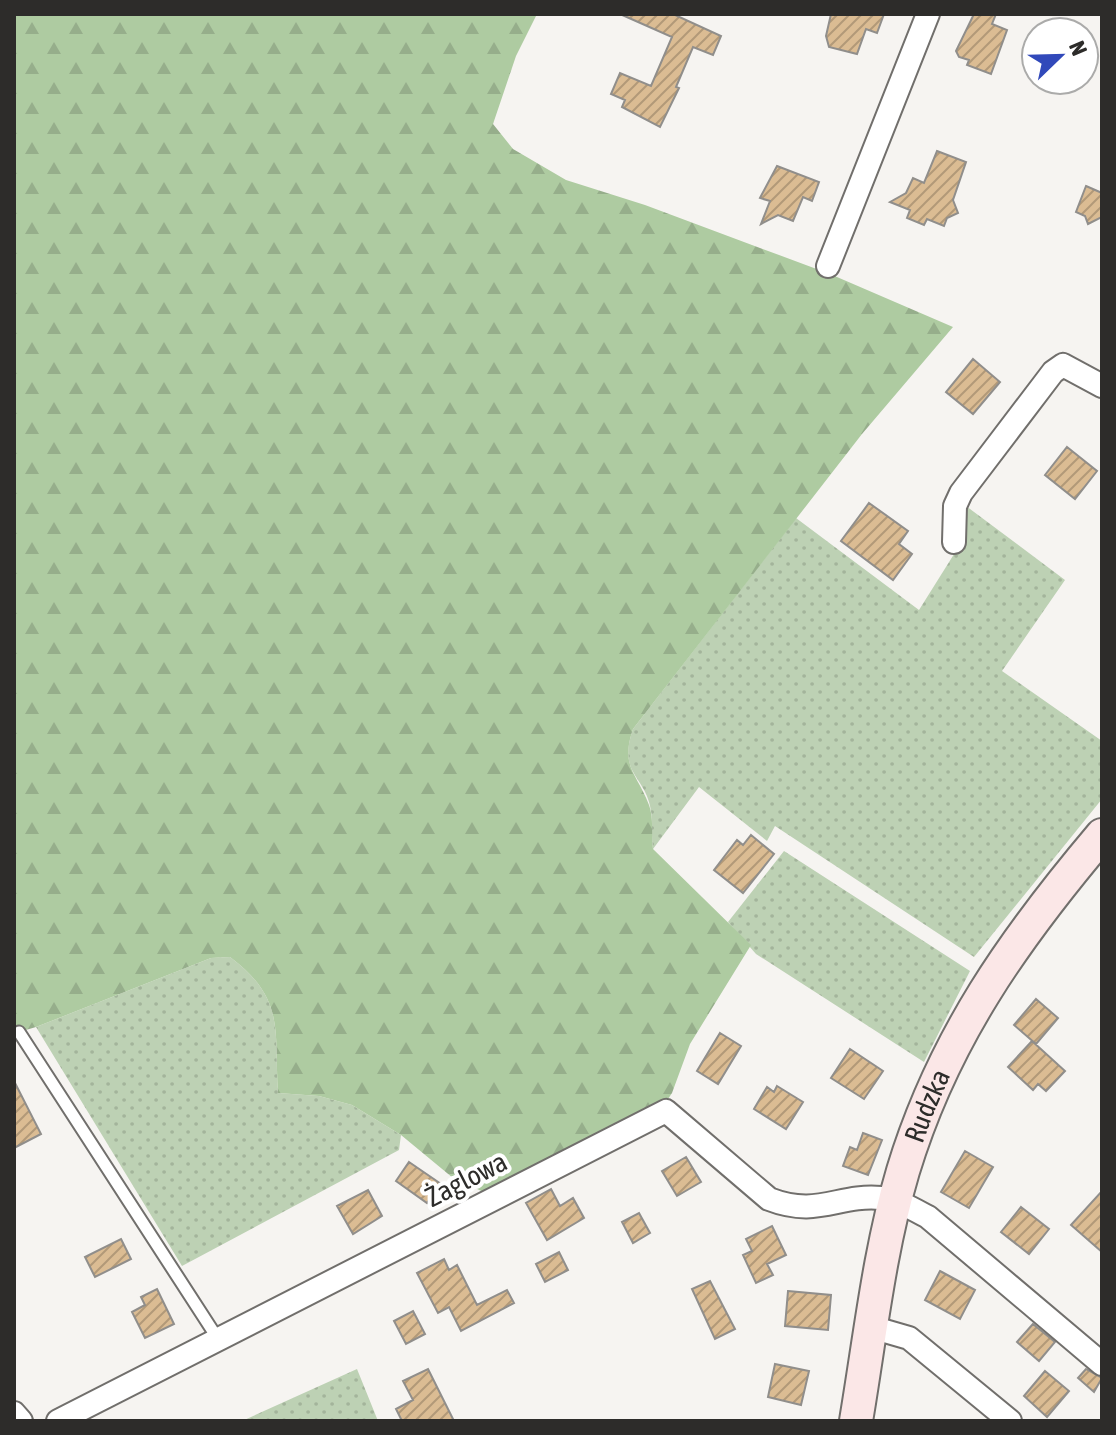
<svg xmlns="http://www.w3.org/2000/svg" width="1116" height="1435" viewBox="0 0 1116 1435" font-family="'Asap Condensed',sans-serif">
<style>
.grass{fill:url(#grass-dots)}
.forest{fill:url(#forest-firs)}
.building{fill:url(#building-hatch);stroke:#908e8b;stroke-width:2}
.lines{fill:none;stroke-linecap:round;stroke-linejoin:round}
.service-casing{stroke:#716f6c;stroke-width:15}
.minor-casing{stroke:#716f6c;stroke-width:26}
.secondary-casing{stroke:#716f6c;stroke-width:36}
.service{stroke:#fff;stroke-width:11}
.minor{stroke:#fff;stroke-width:22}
.secondary{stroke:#fbe7e7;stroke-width:32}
.labels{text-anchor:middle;stroke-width:8;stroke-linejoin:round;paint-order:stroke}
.street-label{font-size:28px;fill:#2d2c2a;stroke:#fff}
</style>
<defs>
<pattern id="grass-dots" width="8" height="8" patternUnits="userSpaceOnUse" patternTransform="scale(2)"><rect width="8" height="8" fill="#bdd1b4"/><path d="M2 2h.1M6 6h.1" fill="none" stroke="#a3b49b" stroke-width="1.8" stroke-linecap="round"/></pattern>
<pattern id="forest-firs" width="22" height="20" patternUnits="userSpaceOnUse" patternTransform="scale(2)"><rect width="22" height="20" fill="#aecba1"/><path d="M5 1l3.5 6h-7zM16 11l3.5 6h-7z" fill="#96ae8b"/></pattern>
<pattern id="building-hatch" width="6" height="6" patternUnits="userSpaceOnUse" patternTransform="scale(2)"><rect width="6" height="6" fill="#dbbc93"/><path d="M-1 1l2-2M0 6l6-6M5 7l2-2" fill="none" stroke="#b29978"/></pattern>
</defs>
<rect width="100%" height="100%" fill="#f6f4f1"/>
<path class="grass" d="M 962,503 L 1065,580 L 1002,671 L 1102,741 L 1102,799 L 974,957 L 775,826 L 767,841 L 699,787 L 653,849 C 651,837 653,824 651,811 C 646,775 617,775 633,729 L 796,518 L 919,610 L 966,535 Z
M 784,851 L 970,971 L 924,1062 L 756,954 L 728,922 Z
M 230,957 C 286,999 274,1031 278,1093 L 319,1096 L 352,1105 L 401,1135 L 399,1150 L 182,1266 L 36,1027 L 211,958 Z
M 357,1369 L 378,1421 L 242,1421 Z"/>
<path class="forest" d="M 14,14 L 537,14 L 516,56 L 493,124 L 513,149 L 566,180 L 645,205 L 830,274 L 953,327 L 862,434 L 633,729 C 620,767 637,773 649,805 C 654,818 651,835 653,849 L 751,945 L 690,1044 L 672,1093 L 662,1108 L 488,1194 L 453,1178 L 401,1135 L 352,1105 L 319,1096 L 278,1093 C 274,1031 286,999 230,957 L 211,958 L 36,1027 L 19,1032 L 14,1024 Z"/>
<path class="building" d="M 620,14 L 673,14 L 721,36 L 713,55 L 693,47 L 676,87 L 679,88 L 660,127 L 622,107 L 625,100 L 611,94 L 620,73 L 651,86 L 672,37 Z
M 831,14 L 884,14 L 877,33 L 866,29 L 857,54 L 829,47 L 826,36 Z
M 974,14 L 996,14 L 992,24 L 1007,30 L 991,74 L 967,65 L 969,60 L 959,57 L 956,51 Z
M 937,151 L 966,162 L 953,200 L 958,213 L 947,218 L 944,226 L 927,219 L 924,225 L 907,218 L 910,210 L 890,202 L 906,193 L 913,178 L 924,183 Z
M 777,166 L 819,182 L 812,201 L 803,197 L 793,221 L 778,215 L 761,224 L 770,201 L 760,198 Z
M 1086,186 L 1102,193 L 1102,217 L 1088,224 L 1085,216 L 1076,212 Z
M 973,359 L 1000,382 L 973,414 L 946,392 Z
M 1067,447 L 1097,471 L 1075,499 L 1045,475 Z
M 869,503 L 908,531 L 899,544 L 912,554 L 893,580 L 841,541 Z
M 751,835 L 774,854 L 743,893 L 714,870 L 737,840 L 743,845 Z
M 1036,999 L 1058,1018 L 1036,1044 L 1014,1025 Z
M 720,1033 L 741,1046 L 718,1084 L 697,1071 Z
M 1032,1041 L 1065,1071 L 1046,1091 L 1038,1084 L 1033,1090 L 1008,1067 Z
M 850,1049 L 883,1071 L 864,1099 L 831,1078 Z
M 14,1081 L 41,1134 L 14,1148 Z
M 777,1086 L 803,1102 L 786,1129 L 754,1109 L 767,1087 L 774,1092 Z
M 863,1133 L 882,1140 L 868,1175 L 843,1166 L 850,1147 L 857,1150 Z
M 965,1151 L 993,1167 L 969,1208 L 941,1192 Z
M 686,1157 L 701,1182 L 677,1196 L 662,1171 Z
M 409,1162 L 441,1184 L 427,1203 L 396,1181 Z
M 551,1189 L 560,1206 L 573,1198 L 584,1218 L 547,1240 L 526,1203 Z
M 368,1190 L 382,1216 L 353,1234 L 337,1206 Z
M 1102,1191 L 1102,1252 L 1071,1225 Z
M 1021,1207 L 1049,1229 L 1029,1254 L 1001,1232 Z
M 639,1213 L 650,1233 L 633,1243 L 622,1222 Z
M 772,1226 L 786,1255 L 767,1264 L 773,1275 L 756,1283 L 743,1255 L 752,1251 L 746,1239 Z
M 121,1239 L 131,1259 L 95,1277 L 85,1257 Z
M 559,1252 L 568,1270 L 545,1282 L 536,1264 Z
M 444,1259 L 449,1270 L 457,1265 L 477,1305 L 507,1290 L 514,1303 L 461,1331 L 449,1307 L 438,1313 L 417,1273 Z
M 940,1271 L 975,1290 L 960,1319 L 925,1300 Z
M 710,1281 L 735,1329 L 715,1339 L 692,1289 Z
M 157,1289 L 174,1324 L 145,1338 L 132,1312 L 145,1305 L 141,1297 Z
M 788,1291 L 831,1295 L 828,1330 L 785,1326 Z
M 413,1311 L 425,1334 L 406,1344 L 394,1321 Z
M 1033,1324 L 1055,1342 L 1039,1361 L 1017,1342 Z
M 775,1364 L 809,1371 L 801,1405 L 768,1397 Z
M 428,1369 L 454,1421 L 402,1421 L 396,1409 L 413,1400 L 403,1381 Z
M 1086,1369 L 1102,1378 L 1094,1392 L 1078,1378 Z
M 1045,1371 L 1069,1391 L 1047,1417 L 1024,1396 Z"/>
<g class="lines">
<g class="service-casing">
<path id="service" d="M 19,1032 L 218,1339"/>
</g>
<g class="minor-casing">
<path id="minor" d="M 828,266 L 928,14
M 954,542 L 955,506 L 961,493 L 1053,372 L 1063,365 L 1102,386
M 871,1327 L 909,1338 L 1010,1421
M 14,1413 L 21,1421
M 58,1421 L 666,1111 L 769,1199 C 818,1218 838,1194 881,1198 C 898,1200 913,1209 928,1217 L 1102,1364"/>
</g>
<g class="secondary-casing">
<g id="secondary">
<path id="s1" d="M 856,1421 C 870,1338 879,1252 903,1171 C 943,1039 1014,939 1102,835"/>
</g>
</g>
<use href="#service" class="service"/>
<use href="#minor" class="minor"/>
<use href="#secondary" class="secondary"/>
</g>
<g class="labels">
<g class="street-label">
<text dy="10" stroke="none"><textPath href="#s1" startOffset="324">Rudzka</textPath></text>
<text transform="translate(466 1179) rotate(-27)" y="10">Żaglowa</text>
</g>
</g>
<rect width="1116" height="1435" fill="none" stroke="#2d2c2a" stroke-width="32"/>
<g transform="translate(1060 56) rotate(67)"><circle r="38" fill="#ffffff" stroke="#ababaa" stroke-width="2"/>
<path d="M0-6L14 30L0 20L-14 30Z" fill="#3149ba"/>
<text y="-12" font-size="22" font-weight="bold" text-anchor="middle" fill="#2d2c2a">N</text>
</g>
</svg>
